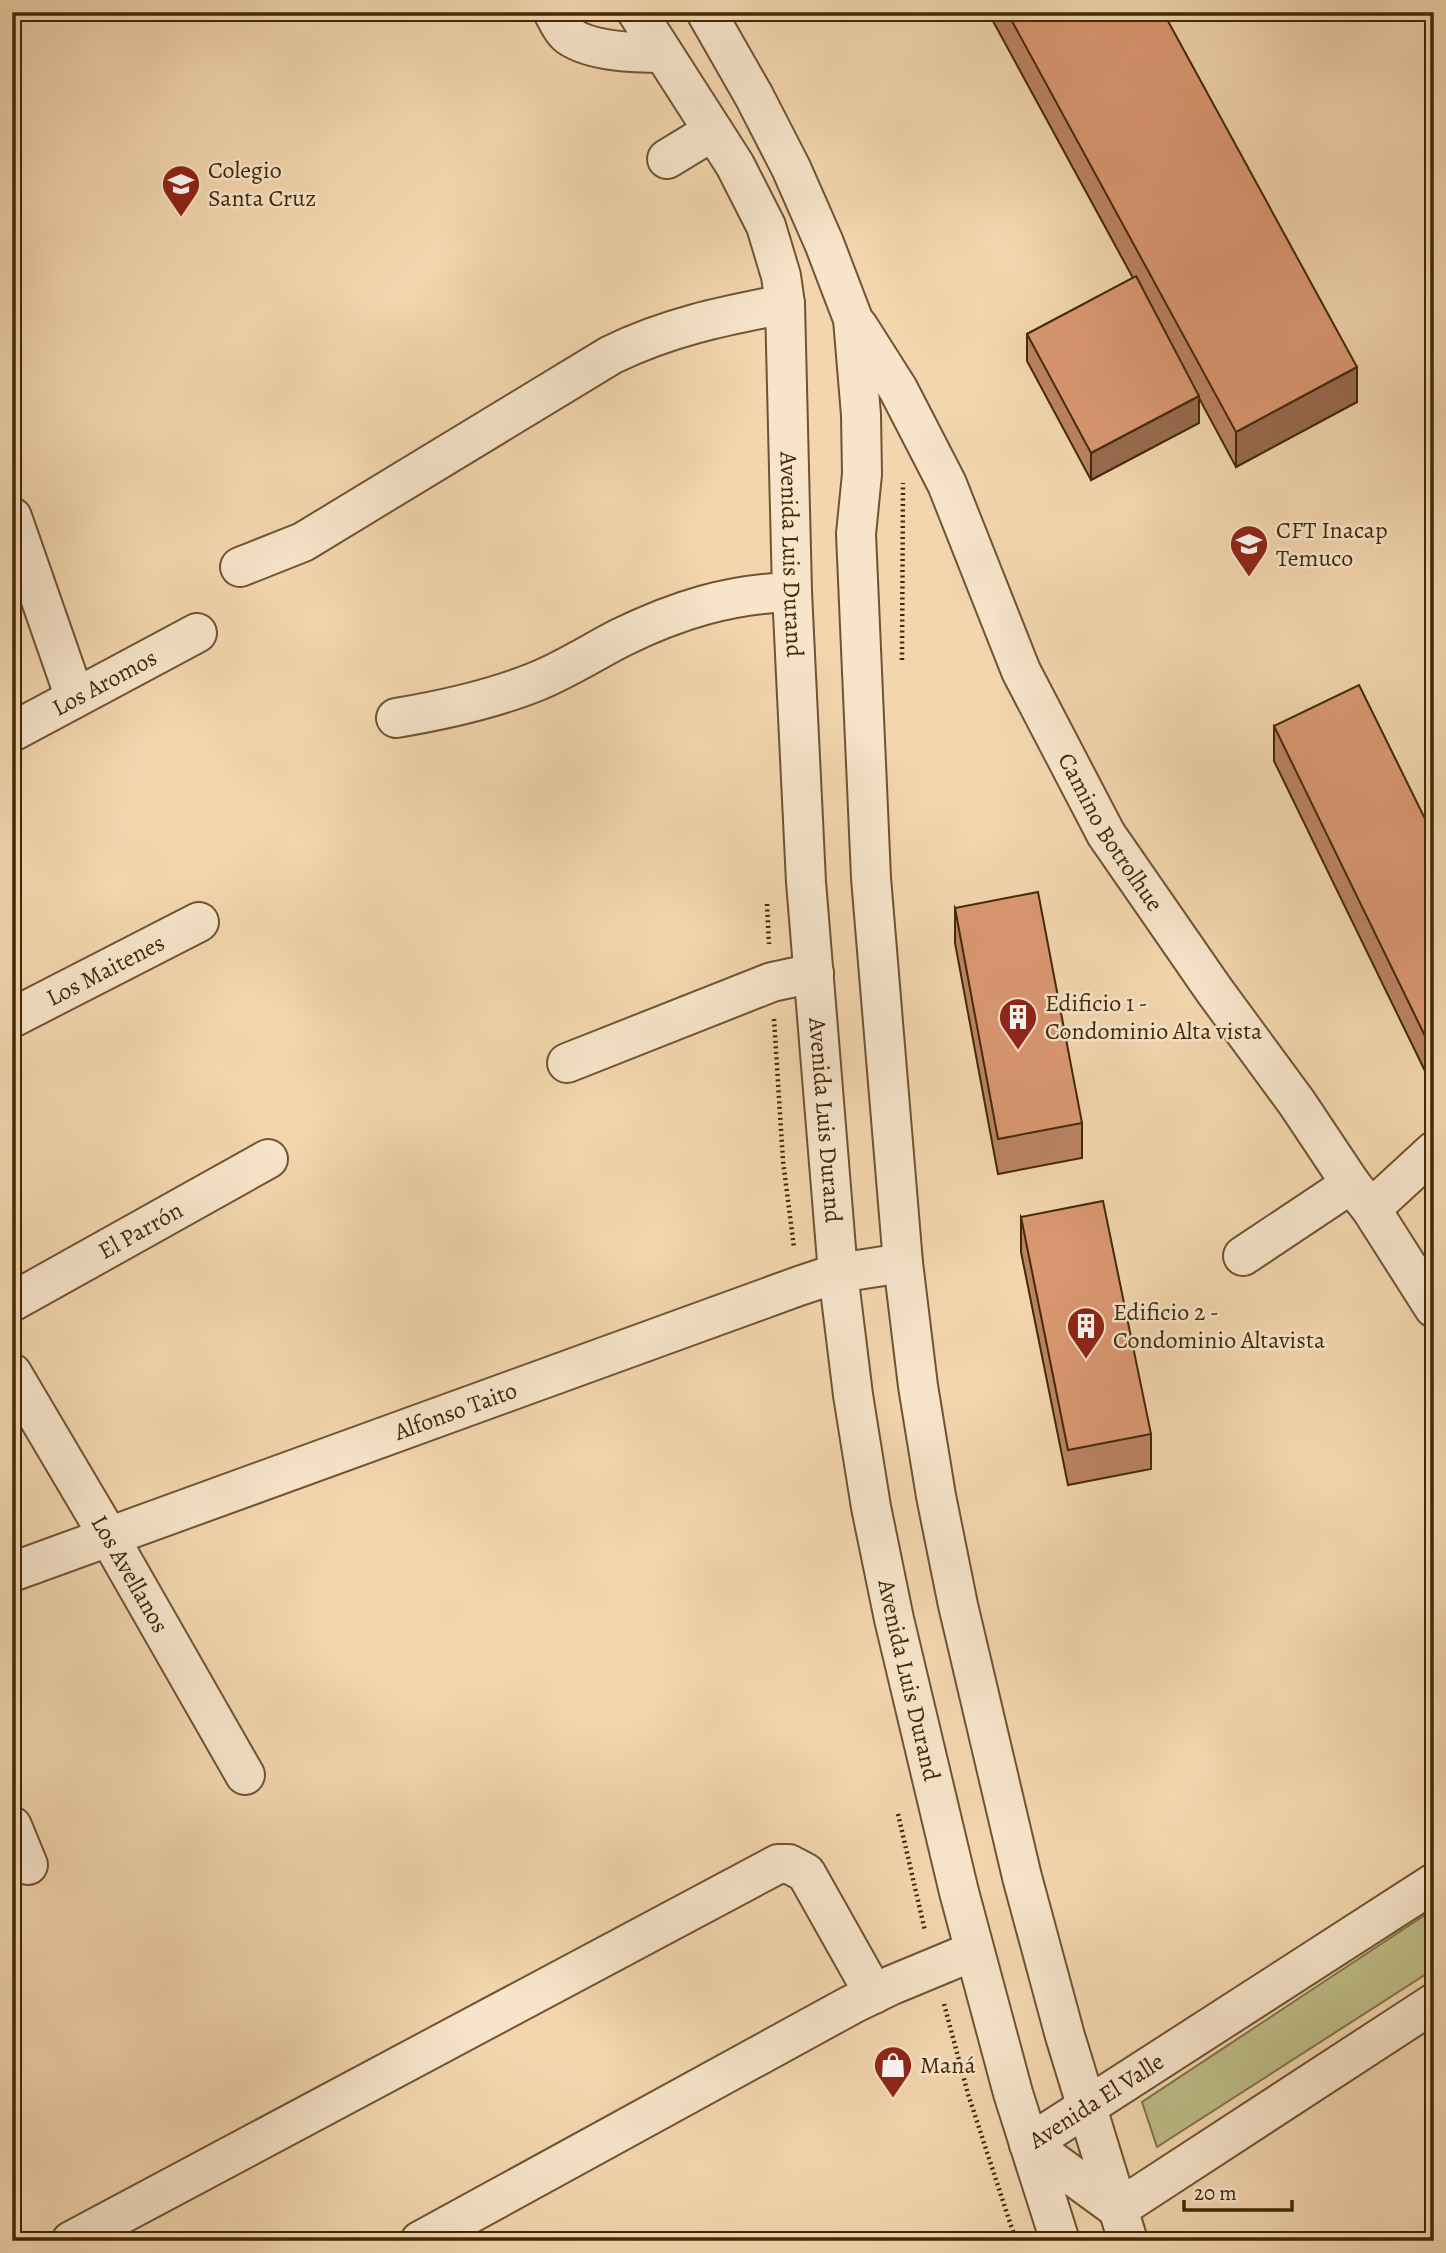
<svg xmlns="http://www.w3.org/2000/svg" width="1446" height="2253" viewBox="0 0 1446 2253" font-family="Alegreya,serif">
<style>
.green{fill:#bebd88;stroke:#807348;stroke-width:2}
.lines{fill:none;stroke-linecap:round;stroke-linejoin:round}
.minor-casing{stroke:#6e5432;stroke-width:42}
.path{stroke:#422908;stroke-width:4.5;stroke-dasharray:2 3.5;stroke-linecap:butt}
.minor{stroke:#f7e4ca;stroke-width:38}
.wall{fill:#bc8363;stroke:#422908;stroke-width:2}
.shaded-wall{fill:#996a50;stroke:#422908;stroke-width:2}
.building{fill:#db9873;stroke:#422908;stroke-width:2}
.labels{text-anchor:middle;stroke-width:5;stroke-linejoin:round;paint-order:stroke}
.poi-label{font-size:24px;fill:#422908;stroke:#f7e4ca;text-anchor:start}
.street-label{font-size:24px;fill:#422908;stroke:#f7e4ca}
</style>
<rect width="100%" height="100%" fill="#f3d6ae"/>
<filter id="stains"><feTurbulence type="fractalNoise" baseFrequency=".00286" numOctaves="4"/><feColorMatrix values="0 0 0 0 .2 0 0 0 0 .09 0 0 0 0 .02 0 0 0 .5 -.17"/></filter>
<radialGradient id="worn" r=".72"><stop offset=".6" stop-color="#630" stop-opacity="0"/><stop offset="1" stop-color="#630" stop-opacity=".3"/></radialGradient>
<path class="green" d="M 1434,1909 L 1434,1969 L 1157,2147 L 1142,2102 Z"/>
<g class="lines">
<g class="minor-casing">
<g id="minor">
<path d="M 553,12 C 557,19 562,31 569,36 C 592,52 636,53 663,53"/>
<path id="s1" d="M 637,12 L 735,165 L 766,226 L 781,276 L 785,304 L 792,592 L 806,882 L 838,1273 L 853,1395 L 871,1507 L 894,1619 L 959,1892 L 1013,2093 L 1060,2241"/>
<path d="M 706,12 L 754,96 L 791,168 L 824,243 L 853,319 L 861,415 L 862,474 L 856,534 L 871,878 L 903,1263 L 918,1386 L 936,1496 L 958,1605 L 1022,1877 L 1065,2036 L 1128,2241"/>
<path d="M 667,159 L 713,131"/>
<path id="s2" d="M 858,326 L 898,389 L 947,484 L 1021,671 L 1106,834 L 1214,990 L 1297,1103 L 1351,1184 L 1371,1209 L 1434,1308"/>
<path d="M 12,517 L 75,698"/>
<path d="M 240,567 L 303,542 L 611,355 C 668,327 723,316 785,304"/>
<path d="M 396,718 C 444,710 490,700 535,682 C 565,670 591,653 620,638 C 677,610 729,594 792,592"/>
<path id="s3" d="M 12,732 L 197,633"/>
<path id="s4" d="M 12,1018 L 199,922"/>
<path d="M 567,1063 L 772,982 L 814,973"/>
<path d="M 1371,1209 L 1434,1151"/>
<path d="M 1243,1256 L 1351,1184"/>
<path id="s5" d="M 12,1302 L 268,1159"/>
<path id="s6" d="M 12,1373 L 109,1537 L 245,1775"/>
<path id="s7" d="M 12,1572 L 799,1286 L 838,1273 L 903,1263"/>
<path d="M 12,1826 L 28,1865"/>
<path d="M 1029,2144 L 1118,2209 L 1434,2003"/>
<path id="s8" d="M 1029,2144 L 1434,1883"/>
<path d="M 71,2241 L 778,1864 L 789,1864 L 806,1873 L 874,1994"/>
<path d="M 420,2241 L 851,2005 L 892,1985 L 974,1951"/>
</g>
</g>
<path class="path" d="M 902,660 L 903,483
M 767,904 L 769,944
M 774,1019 L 783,1161 L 794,1248
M 898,1814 L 925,1931
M 944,2004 L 968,2094 L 1016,2241"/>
<use href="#minor" class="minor"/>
</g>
<path class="wall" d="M 988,12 L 1163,12 L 1357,402 L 1236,467 L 1199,398 L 1199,423 L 1091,480 L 1027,361 L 1027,334 L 1133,278 Z
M 1274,726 L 1434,837 L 1426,1073 L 1274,761 Z
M 955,908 L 1082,1123 L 1082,1158 L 998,1174 L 955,943 Z
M 1021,1217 L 1151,1434 L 1151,1469 L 1068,1485 L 1021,1252 Z"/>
<path class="shaded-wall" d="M 1357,367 L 1357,402 L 1236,467 L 1236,432 Z
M 1199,396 L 1199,423 L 1091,480 L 1091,453 Z
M 1434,1035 L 1434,1069 L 1426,1073 L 1426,1038 Z"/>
<path class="building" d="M 1007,12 L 1163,12 L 1357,367 L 1236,432 Z
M 1136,276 L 1199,396 L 1091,453 L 1027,334 Z
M 1359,685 L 1434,837 L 1434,1035 L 1426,1038 L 1274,726 Z
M 1038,892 L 1082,1123 L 998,1139 L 955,908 Z
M 1103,1201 L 1151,1434 L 1068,1450 L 1021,1217 Z"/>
<defs>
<g id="school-pin" transform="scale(2.0125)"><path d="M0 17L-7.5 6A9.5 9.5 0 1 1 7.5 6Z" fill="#8f2418" stroke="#f7e4ca"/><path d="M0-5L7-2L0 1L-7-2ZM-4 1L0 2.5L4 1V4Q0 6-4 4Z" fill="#fff"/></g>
<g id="university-pin" transform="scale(2.0125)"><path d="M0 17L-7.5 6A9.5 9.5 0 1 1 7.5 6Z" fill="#8f2418" stroke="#f7e4ca"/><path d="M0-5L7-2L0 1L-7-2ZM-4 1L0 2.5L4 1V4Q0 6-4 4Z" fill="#fff"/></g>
<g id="building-pin" transform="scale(2.0125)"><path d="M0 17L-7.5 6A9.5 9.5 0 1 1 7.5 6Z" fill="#8f2418" stroke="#f7e4ca"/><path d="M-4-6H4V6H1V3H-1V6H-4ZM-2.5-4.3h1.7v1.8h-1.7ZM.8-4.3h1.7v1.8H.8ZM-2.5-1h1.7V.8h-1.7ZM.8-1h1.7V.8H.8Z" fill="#fff"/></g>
<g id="shop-pin" transform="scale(2.0125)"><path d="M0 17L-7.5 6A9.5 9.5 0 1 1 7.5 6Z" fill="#8f2418" stroke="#f7e4ca"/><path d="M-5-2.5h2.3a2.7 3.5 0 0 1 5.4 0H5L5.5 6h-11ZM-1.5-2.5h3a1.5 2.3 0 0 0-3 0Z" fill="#fff"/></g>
</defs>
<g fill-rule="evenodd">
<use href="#school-pin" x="181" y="184"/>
<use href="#university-pin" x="1249" y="544"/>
<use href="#building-pin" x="1018" y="1017"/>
<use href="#building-pin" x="1086" y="1326"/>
<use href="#shop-pin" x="893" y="2065"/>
</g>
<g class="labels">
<g class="poi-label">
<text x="208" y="178">Colegio<tspan x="208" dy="28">Santa Cruz</tspan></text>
<text x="1276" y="538">CFT Inacap<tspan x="1276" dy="28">Temuco</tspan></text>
<text x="1045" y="1011">Edificio 1 -<tspan x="1045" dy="28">Condominio Alta vista</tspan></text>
<text x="1113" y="1320">Edificio 2 -<tspan x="1113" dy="28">Condominio Altavista</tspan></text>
<text x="920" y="2073">Maná</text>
</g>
<g class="street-label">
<text dy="8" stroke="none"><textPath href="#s1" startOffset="581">Avenida Luis Durand</textPath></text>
<text dy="8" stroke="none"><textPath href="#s3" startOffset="105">Los Aromos</textPath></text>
<text dy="8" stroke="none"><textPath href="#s2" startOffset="567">Camino Botrolhue</textPath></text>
<text dy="8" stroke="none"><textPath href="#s4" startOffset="105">Los Maitenes</textPath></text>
<text dy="8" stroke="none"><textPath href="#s1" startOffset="1148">Avenida Luis Durand</textPath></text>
<text dy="8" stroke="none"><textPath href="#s5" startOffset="147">El Parrón</textPath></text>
<text dy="8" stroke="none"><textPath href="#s7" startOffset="472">Alfonso Taito</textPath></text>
<text dy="8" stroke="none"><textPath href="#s6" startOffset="233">Los Avellanos</textPath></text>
<text dy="8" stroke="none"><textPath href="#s1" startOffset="1715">Avenida Luis Durand</textPath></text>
<text dy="8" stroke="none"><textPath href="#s8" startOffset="80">Avenida El Valle</textPath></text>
</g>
</g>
<rect width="1446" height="2253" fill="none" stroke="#f3d6ae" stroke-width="42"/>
<rect x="14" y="14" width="1418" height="2225" fill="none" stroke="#422908" stroke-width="3.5"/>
<rect x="21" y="21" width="1404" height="2211" fill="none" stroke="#422908" stroke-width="2"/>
<path d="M1184 2200v10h108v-10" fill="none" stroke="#422908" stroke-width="3.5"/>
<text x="1194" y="2200" font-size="21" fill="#422908" stroke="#f7e4ca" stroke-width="5" paint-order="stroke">20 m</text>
<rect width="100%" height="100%" filter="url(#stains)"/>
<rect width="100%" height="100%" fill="url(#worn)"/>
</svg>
